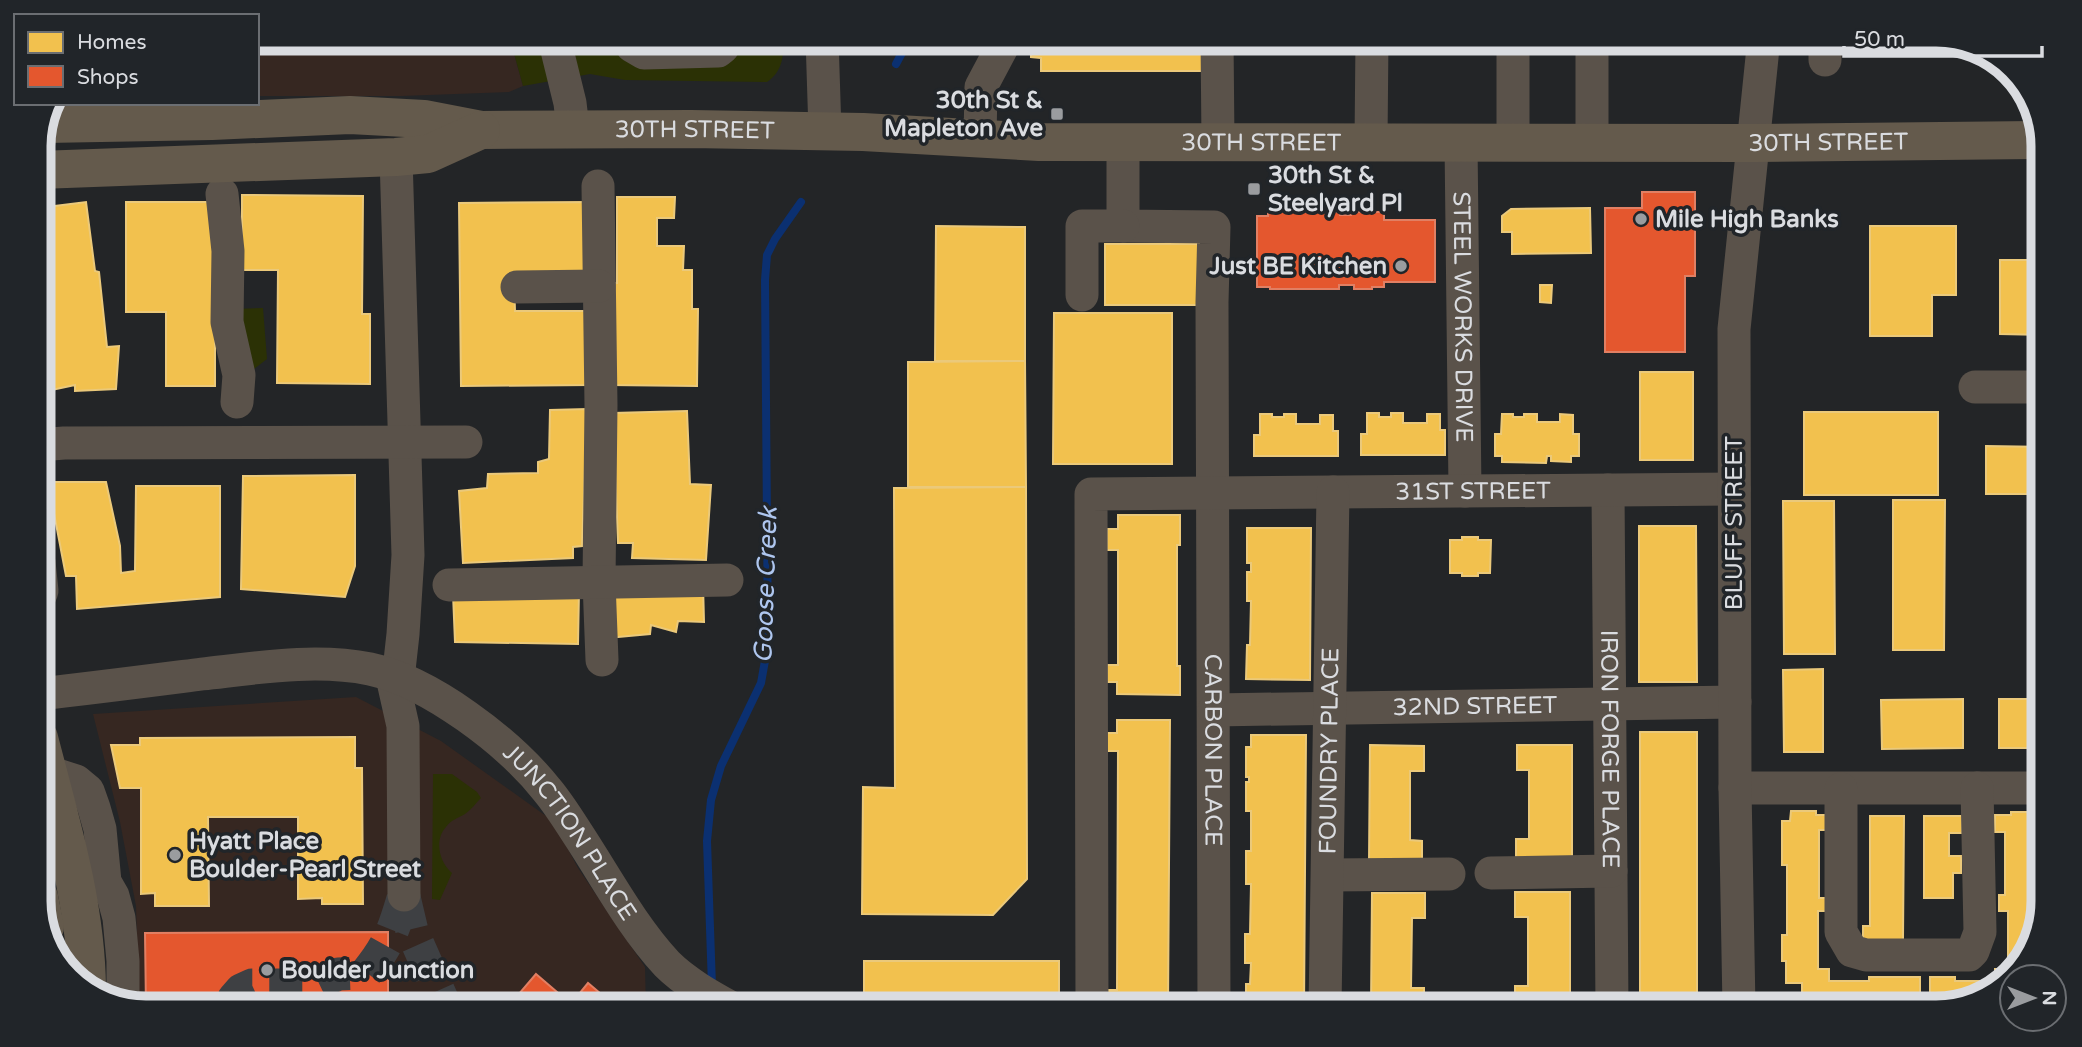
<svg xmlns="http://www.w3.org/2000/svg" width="2082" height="1047" viewBox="0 0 2082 1047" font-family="'Varela Round',sans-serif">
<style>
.commercial{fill:#362721}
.green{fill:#2b3105}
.homes{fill:#f2c14e;stroke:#ebc97a;stroke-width:2}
.shops{fill:#e4572e;stroke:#e17f63;stroke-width:2}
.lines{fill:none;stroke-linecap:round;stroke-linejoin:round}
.stream{stroke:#0b3071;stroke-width:8}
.minor-tunnel{stroke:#3e4043;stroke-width:33;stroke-dasharray:33 17;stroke-linecap:butt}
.minor{stroke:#5a524a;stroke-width:33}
.major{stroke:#645a4c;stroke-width:38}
.poi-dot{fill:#9a9c9f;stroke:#212529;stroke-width:2.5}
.labels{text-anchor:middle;stroke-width:7;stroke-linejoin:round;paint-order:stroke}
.poi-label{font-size:24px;font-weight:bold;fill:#dadce0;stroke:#212529;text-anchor:start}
.street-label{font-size:24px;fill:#dadce0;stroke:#212529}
.water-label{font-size:26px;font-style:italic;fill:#aec6ef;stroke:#212529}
.rim{fill:none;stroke:#dadce0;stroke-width:9}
</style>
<rect width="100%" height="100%" fill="#232527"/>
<path class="commercial" d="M 257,39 L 510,39 L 523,86 L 509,92 L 401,96 L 257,96 Z
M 356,697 L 441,741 L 553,821 L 578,868 L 645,967 L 646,1008 L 145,1008 L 139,1007 L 136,906 L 120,822 L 93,714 Z"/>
<path class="green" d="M 510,39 L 784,39 C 783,57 783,71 767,82 L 625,80 L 590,74 L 523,86 Z
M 263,308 L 267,359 L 246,375 L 233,309 Z
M 433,774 L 452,774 L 477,792 L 481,798 C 476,803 471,810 465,814 C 458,818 451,820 446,827 C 434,840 439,862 452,873 L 440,900 L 432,899 Z"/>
<path class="homes" d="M 1031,38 L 1207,38 L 1207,71 L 1041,71 L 1041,58 L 1031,57 Z
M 242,195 L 363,196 L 362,314 L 370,314 L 370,384 L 277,383 L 278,270 L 242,270 Z
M 617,197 L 675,197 L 674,218 L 657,218 L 657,246 L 684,246 L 683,270 L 692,270 L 692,309 L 698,309 L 697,386 L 609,385 L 609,283 L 617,283 Z
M 86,202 L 95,271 L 99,272 L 107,347 L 119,346 L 116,389 L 75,391 L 75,385 L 42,392 L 39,374 L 39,208 Z
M 126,202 L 215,202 L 215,386 L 166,386 L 166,312 L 126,312 Z
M 588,202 L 588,278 L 514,279 L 515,311 L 590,311 L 591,385 L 461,386 L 459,203 Z
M 1590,208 L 1591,253 L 1512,254 L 1512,232 L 1502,232 L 1502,216 L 1511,209 Z
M 936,226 L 1025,227 L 1025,361 L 935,361 Z
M 1870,226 L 1956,226 L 1956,295 L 1932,295 L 1932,336 L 1870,336 Z
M 1105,244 L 1199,244 L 1199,305 L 1105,305 Z
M 2000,260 L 2043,260 L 2043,335 L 2000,334 Z
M 1540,285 L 1552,285 L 1551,303 L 1540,302 Z
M 1054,313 L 1172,313 L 1172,464 L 1053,464 Z
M 1025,361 L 1026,487 L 908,487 L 908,362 Z
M 1640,372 L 1693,372 L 1693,460 L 1640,460 Z
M 587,409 L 582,546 L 573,547 L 573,558 L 463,563 L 459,491 L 487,488 L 488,474 L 538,473 L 538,462 L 549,459 L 550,410 Z
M 687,411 L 690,484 L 711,485 L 706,560 L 632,558 L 633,543 L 618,543 L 613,413 Z
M 1804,412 L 1938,412 L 1938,495 L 1804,495 Z
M 1367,413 L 1379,413 L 1379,417 L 1391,417 L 1391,413 L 1403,413 L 1403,423 L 1427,423 L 1427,414 L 1440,414 L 1440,430 L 1445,430 L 1445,455 L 1361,455 L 1361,434 L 1367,434 Z
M 1260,414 L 1272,414 L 1272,417 L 1284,417 L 1284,414 L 1296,414 L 1296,424 L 1320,424 L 1320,415 L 1333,415 L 1333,431 L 1338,431 L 1338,456 L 1254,456 L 1254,435 L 1260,435 Z
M 1502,414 L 1513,414 L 1513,417 L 1524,417 L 1524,414 L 1537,414 L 1537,422 L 1560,422 L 1560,414 L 1573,415 L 1573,434 L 1579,434 L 1579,456 L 1571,456 L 1571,462 L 1551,461 L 1551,456 L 1547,456 L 1546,463 L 1502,462 L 1502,456 L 1495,456 L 1495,434 L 1501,434 Z
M 1986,446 L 2043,447 L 2043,494 L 1986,494 Z
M 355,475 L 355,566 L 345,597 L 241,589 L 243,476 Z
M 48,482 L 106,482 L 120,546 L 121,573 L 135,571 L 136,486 L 220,486 L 220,597 L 77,609 L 76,576 L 66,576 Z
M 1026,487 L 1027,879 L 993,915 L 862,914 L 863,787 L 895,788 L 894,488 Z
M 1893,500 L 1945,500 L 1944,650 L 1893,650 Z
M 1783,501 L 1834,501 L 1835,654 L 1784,654 Z
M 1118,515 L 1180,515 L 1180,545 L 1177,545 L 1177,666 L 1180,666 L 1180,695 L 1117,694 L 1117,682 L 1107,682 L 1107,665 L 1118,665 L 1118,550 L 1107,550 L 1107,529 L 1118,529 Z
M 1639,526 L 1696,526 L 1697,682 L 1639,682 Z
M 1247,528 L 1311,528 L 1310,680 L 1246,679 L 1247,645 L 1250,645 L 1251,601 L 1247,601 L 1247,572 L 1251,572 L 1251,563 L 1247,563 Z
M 1462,537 L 1478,537 L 1478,540 L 1491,540 L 1490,573 L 1478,573 L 1478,576 L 1462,576 L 1462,573 L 1450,573 L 1450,540 L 1462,540 Z
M 703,584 L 704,622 L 678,621 L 676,632 L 651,625 L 650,634 L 608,638 L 604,593 Z
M 579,591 L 578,644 L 455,642 L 453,594 Z
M 1823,669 L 1823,752 L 1784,752 L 1783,670 Z
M 1963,699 L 1963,748 L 1882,749 L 1881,700 Z
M 1999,699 L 2043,699 L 2043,748 L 1999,748 Z
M 1117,720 L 1170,720 L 1168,1008 L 1107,1008 L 1107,990 L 1117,990 L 1118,751 L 1107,751 L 1107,733 L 1117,733 Z
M 1640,732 L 1697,732 L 1697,1008 L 1640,1008 Z
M 1251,735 L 1306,735 L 1304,1008 L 1246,1008 L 1246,984 L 1250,984 L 1251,963 L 1245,963 L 1245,934 L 1250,934 L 1251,884 L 1246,884 L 1246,851 L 1251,851 L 1251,811 L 1246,811 L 1246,782 L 1249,782 L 1249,777 L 1246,777 L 1246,747 L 1251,747 Z
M 355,737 L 355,768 L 362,768 L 363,904 L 322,904 L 322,898 L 298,899 L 298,817 L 208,817 L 209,906 L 155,906 L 155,893 L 141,894 L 141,788 L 120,788 L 111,745 L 140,745 L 140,738 Z
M 1370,745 L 1424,746 L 1424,771 L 1410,771 L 1410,840 L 1422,841 L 1422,863 L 1369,863 Z
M 1517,745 L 1572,745 L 1572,864 L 1516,864 L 1516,839 L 1529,839 L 1529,770 L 1517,770 Z
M 1791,811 L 1816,811 L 1816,815 L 1830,815 L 1830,830 L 1819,830 L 1819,898 L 1826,898 L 1826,911 L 1818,911 L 1818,969 L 1829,969 L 1829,981 L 1869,981 L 1869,977 L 1920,977 L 1920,1007 L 1871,1007 L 1871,1000 L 1848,1000 L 1848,1008 L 1809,1008 L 1809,1000 L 1802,1000 L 1802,983 L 1786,983 L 1786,961 L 1782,961 L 1782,935 L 1787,935 L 1787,865 L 1782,865 L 1782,821 L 1790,821 Z
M 2011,812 L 2033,812 L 2033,824 L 2042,824 L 2042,864 L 2037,864 L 2037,930 L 2033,949 L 1996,991 L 1944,1006 L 1930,1006 L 1930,977 L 1955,977 L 1955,981 L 1995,981 L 1995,969 L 2008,969 L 2008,911 L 1999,911 L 1999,895 L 2005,895 L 2005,832 L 1995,832 L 1995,815 L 2011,815 Z
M 1870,816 L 1904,816 L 1903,940 L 1863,940 L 1863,926 L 1870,926 Z
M 1924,816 L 1962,816 L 1962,833 L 1949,833 L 1949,856 L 1961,856 L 1961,873 L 1953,873 L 1953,898 L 1924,898 Z
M 1515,892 L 1570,892 L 1570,1008 L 1515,1008 L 1515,986 L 1528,986 L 1528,917 L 1515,917 Z
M 1372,893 L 1425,893 L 1425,918 L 1412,918 L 1411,988 L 1424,988 L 1424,1008 L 1371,1008 Z
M 864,961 L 1059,961 L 1059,1008 L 864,1008 Z
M 415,995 L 455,995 L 456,1008 L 403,1008 L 403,1006 L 415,1006 Z"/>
<path class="shops" d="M 386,38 L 444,38 L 390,53 Z
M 1642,192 L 1695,192 L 1695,276 L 1685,276 L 1685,352 L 1605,352 L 1605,208 L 1642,208 Z
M 1268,212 L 1340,212 L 1340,215 L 1351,215 L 1351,212 L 1384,212 L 1384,220 L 1435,220 L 1435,282 L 1384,282 L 1384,287 L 1372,287 L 1372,289 L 1354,289 L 1354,285 L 1339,285 L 1339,289 L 1270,289 L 1270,287 L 1257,287 L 1257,216 L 1268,216 Z
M 388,932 L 388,1007 L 146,1008 L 145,933 Z
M 536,974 L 571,1004 L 588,983 L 607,999 L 599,1008 L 507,1008 Z
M 403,1006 L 403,1008 L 187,1008 L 187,1007 Z"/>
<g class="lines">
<path class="stream" d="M 896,64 L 910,38
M 712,986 L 707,841 L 711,800 L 721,766 L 761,683 L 768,644 L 765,280 L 767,255 L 775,239 L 801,202"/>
<path class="minor-tunnel" d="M 404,897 L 412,931 L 446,1008
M 234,1008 L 234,998 L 241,990 L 252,985 L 315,985 L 338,974 L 366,973 C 389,945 394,929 404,895"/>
<g class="minor">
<path d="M 554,38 L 570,103 L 573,129"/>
<path d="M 629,38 L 632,46 L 644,53 L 718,51 L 723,47 L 723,38"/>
<path d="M 822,38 L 825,132"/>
<path d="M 1217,38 L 1218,142"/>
<path d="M 1513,38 L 1513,142"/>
<path d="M 1592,38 L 1592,142"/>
<path d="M 1825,38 L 1825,60"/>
<path d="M 980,139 L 981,87 L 1007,38"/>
<path id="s1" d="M 1123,142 L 1123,226 L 1214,227 L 1212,302 L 1214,1008"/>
<path d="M 1371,142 L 1372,38"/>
<path id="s2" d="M 1461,142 L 1465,491"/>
<path d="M 396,157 L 408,555 L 403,634 L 398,679"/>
<path d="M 598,186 L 601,405 L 599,582 L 602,660"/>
<path d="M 222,194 L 228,251 L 227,322 L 239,375 L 237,402"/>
<path d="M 517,287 L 599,286"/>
<path d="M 1082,295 L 1082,226 L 1123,226"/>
<path d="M 1975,387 L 2043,387"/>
<path d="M 39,445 L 64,443 L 466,442"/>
<path id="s3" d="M 1608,490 L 1612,1008"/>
<path d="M 39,562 L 42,591 L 39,598"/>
<path d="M 449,585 L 727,580"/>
<path d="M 392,677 L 403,726 L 404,895"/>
<path id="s4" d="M 39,694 C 93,688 147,681 202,674 C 256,668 315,658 370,669 C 430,682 509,742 547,790 C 558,803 568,819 577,833 C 606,877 631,925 667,964 C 685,982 710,996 732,1008"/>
<path id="s5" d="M 1214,710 L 1735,702"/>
<path d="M 48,772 L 76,781 L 88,791 L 94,808 L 100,829 L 105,882 L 113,896 L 119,918 L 123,961 L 123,1003"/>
<path d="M 1735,788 L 2043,788"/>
<path d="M 1841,789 L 1841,932 L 1852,951 L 1866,955 L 1969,955 L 1973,951 L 1980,932 L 1977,788"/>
<path d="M 1491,873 L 1611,871"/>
<path d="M 1328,875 L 1449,874"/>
<path id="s6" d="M 1092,1008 L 1091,494 L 1734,489"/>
<path id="s7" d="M 1325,1008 L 1333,492"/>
<path d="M 1739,1008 L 1735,788 L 1734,329 L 1764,38"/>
</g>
<g class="major">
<path id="s8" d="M 45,124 L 212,121 L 350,115 L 424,119 L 481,130 L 691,129 L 863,132 L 1039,142 L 1754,143 L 2043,140"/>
<path d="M 39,170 L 396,157 L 428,154 L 481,130"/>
<path d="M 39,738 C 60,820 86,902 87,988"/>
<path d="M 39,897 L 45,927"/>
</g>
</g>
<g class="poi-dot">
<rect x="1050" y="107" width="14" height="14" rx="3.5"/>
<rect x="1247" y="182" width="14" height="14" rx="3.5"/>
<circle cx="1641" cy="219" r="7"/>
<circle cx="1401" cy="266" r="7"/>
<circle cx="175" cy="855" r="7"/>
<circle cx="267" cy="970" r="7"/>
</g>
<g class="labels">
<g class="poi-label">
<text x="1043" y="108" text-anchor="end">30th St &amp;<tspan x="1043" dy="28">Mapleton Ave</tspan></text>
<text x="1268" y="183">30th St &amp;<tspan x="1268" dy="28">Steelyard Pl</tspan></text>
<text x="1655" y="227">Mile High Banks</text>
<text x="1387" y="274" text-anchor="end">Just BE Kitchen</text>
<text x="189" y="849">Hyatt Place<tspan x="189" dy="28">Boulder-Pearl Street</tspan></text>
<text x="281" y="978">Boulder Junction</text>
</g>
<g class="street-label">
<text dy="8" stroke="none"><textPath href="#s8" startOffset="651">30TH STREET</textPath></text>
<text dy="8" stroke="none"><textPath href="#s8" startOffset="1218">30TH STREET</textPath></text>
<text dy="8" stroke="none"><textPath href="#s8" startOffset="1785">30TH STREET</textPath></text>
<text dy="8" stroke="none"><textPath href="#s2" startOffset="175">STEEL WORKS DRIVE</textPath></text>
<text dy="8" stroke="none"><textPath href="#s6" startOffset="896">31ST STREET</textPath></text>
<text transform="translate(1734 523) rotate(-90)" y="8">BLUFF STREET</text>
<text dy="8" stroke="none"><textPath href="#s5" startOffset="261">32ND STREET</textPath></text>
<text dy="8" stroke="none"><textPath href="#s3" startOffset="259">IRON FORGE PLACE</textPath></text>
<text dy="8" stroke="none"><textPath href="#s7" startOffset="257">FOUNDRY PLACE</textPath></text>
<text dy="8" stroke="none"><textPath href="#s1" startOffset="698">CARBON PLACE</textPath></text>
<text dy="8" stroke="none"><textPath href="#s4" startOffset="598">JUNCTION PLACE</textPath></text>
</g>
<g class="water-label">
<text transform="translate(765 585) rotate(-88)" y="9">Goose Creek</text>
</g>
</g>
<path d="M0 0H2082V1047H0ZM146 51H1936A95 95 0 0 1 2031 146V901A95 95 0 0 1 1936 996H146A95 95 0 0 1 51 901V146A95 95 0 0 1 146 51Z" fill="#212529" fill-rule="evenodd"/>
<path class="rim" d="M146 51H1936A95 95 0 0 1 2031 146V901A95 95 0 0 1 1936 996H146A95 95 0 0 1 51 901V146A95 95 0 0 1 146 51Z"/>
<rect x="14" y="14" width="245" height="91" fill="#212529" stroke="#6b6e72" stroke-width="2"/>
<rect x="28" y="32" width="35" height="21" fill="#f2c14e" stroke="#6b6e72" stroke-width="2"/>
<text x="77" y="49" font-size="21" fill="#dadce0">Homes</text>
<rect x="28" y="66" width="35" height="21" fill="#e4572e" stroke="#6b6e72" stroke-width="2"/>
<text x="77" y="84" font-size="21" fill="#dadce0">Shops</text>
<g transform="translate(2033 998) rotate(90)"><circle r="33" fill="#212529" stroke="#6b6e72" stroke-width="2"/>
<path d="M0-5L12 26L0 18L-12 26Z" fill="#9a9c9f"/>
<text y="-10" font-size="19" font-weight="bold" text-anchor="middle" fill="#dadce0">N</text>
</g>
<path d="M1844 46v10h198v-10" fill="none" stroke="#dadce0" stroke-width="3.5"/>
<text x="1854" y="46" font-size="21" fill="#dadce0" stroke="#212529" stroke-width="5" paint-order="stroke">50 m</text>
</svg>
